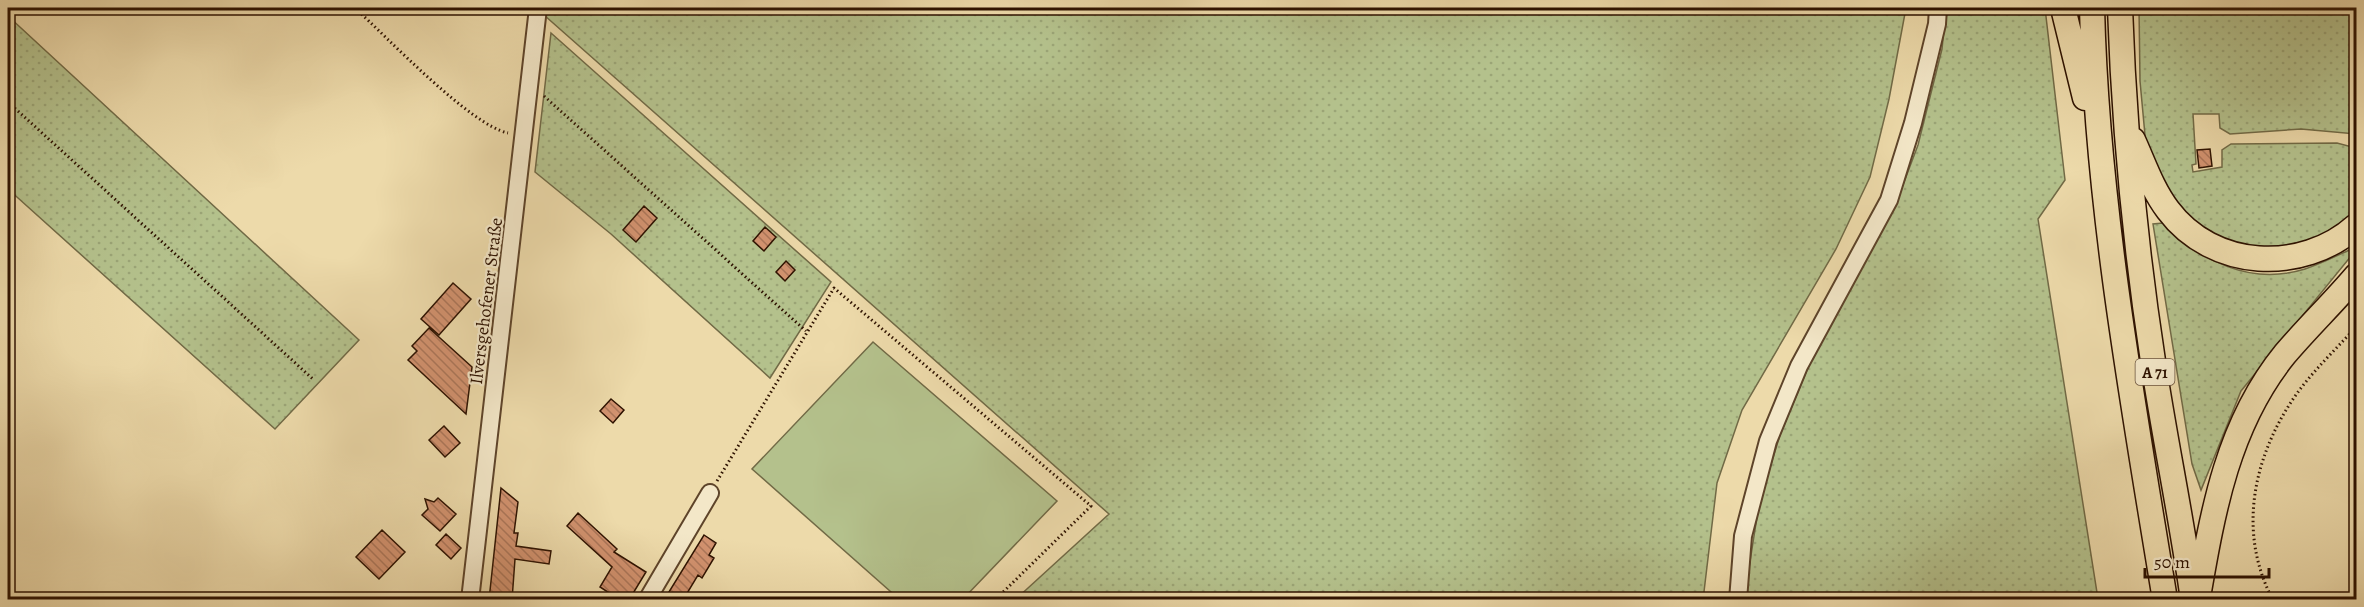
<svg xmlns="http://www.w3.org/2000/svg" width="2364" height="607" viewBox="0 0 2364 607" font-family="Alegreya,serif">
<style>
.green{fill:url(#green-dots);stroke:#716a46;stroke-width:1.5}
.pitch{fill:#b4c18c;stroke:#716a46;stroke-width:1.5}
.building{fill:url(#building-back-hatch);stroke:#2e1200;stroke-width:1.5}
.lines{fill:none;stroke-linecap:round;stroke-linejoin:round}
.minor-casing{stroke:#5e442a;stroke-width:20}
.highway-casing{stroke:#2e1200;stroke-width:27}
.path{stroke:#2e1200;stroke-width:3;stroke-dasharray:1.5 3;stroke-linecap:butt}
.minor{stroke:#f3e7c8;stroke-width:16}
.highway{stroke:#eddaaa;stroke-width:24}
.labels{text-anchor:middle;stroke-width:4.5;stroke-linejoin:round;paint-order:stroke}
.shield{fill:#f3e7c8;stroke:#69523c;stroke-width:1.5}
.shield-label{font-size:16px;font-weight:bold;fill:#2e1200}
.street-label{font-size:18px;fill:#2e1200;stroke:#f3e7c8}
</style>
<defs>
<pattern id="green-dots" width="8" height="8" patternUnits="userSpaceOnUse" patternTransform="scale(1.5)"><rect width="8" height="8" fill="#b4c18c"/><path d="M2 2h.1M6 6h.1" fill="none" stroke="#9ba577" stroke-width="1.8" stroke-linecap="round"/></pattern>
<pattern id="building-back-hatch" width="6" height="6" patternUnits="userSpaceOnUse" patternTransform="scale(1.5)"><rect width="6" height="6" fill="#d2926f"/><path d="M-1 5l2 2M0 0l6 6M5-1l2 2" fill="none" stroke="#ab7659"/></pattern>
</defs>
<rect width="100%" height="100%" fill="#eddaaa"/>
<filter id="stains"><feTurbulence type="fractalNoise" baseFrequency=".00333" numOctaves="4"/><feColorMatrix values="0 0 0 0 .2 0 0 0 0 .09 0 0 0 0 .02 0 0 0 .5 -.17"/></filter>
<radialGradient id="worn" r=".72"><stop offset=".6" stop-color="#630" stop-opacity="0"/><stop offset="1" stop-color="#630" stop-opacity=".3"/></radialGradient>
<path class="green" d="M 545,8 L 1906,8 L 1889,99 L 1870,177 L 1836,249 L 1742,410 L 1717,483 L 1703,600 L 1016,599 L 1109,514 L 544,15 Z
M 1946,8 L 2045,8 L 2065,180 L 2038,219 L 2098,599 L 1744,600 L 1759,504 L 1780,435 L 1810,363 L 1895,206 L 1918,145 L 1942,49 Z
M 2139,8 L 2356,8 L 2356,134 L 2301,129 L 2230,134 L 2220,128 L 2219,114 L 2193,114 L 2196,164 L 2192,165 L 2193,172 L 2222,167 L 2222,150 L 2231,144 L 2337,143 L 2356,148 L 2356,216 L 2296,249 L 2243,250 L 2192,222 L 2162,190 L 2146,146 L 2140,81 Z
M 8,16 L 359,340 L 275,429 L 8,189 Z
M 551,33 L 831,282 L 770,378 L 611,234 L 535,172 Z
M 2163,223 C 2201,261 2250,286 2305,269 C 2323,263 2340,254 2356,247 L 2356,250 L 2241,391 L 2201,490 L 2192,464 L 2153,224 Z"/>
<path class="pitch" d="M 873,342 L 1057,501 L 963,599 L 899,599 L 752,469 Z"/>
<path class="building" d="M 2210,149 L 2212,166 L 2199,168 L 2197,150 Z
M 644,206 L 657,218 L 636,242 L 623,230 Z
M 765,227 L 776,237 L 764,251 L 753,241 Z
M 786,261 L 795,270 L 785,281 L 776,272 Z
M 453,283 L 471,299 L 439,335 L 421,319 Z
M 429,328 L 472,367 L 466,414 L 408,360 L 417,351 L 412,346 Z
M 611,399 L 624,410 L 613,423 L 600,411 Z
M 444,426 L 460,443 L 445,457 L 429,440 Z
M 501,488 L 518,502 L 514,533 L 518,533 L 516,546 L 551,551 L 549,564 L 515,559 L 512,600 L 489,600 Z
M 438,498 L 456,514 L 440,531 L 422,515 L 428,509 L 425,499 L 434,502 Z
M 578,513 L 617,549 L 614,552 L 646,572 L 629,600 L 620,600 L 600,587 L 612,567 L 567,526 Z
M 382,530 L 405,552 L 379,579 L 356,557 Z
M 446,534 L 461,548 L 451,559 L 436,545 Z
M 704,535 L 716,543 L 709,555 L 714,558 L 702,578 L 698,575 L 683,600 L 664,600 Z"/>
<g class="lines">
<g class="minor-casing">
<path id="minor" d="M 470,600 L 538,8
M 647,600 L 710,493
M 1738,600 L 1743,536 L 1768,441 L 1799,366 L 1889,200 L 1913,123 L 1937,24 L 1938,8"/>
</g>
<g class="highway-casing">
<path id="highway" d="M 2063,8 L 2085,98
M 2092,8 C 2097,207 2133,403 2165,600
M 2120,8 C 2124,126 2135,244 2153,361 C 2165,441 2182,520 2193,600
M 2133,140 C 2144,164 2152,189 2168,210 C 2213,270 2302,274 2356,226
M 2198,597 C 2213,510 2228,424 2285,354 C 2308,327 2333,303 2356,276"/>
</g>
<path class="path" d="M 355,8 C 387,37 470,125 508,133
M 544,96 L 806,331
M 8,102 L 314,380
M 717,481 L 834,288 L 1091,506 L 995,600
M 2273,600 C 2236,531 2254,453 2298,392 C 2315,369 2337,348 2356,327"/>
<use href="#minor" class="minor"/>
<use href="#highway" class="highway"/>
</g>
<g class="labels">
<rect class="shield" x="2135.5" y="359" width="39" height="26" rx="4.5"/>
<g class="shield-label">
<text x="2155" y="378">A 71</text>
</g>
<g class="street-label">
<text transform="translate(486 301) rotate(-83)" y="6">Ilversgehofener Straße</text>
</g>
</g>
<rect width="2364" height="607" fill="none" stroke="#eddaaa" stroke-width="30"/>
<rect x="9" y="9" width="2346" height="589" fill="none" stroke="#2e1200" stroke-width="3"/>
<rect x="15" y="15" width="2334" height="577" fill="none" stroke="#2e1200" stroke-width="1.5"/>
<path d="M2145 568v9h124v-9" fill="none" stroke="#2e1200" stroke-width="3"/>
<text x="2154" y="568" font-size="18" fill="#2e1200" stroke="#f3e7c8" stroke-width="4.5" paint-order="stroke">50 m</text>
<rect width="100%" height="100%" filter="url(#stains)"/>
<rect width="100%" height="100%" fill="url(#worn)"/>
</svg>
